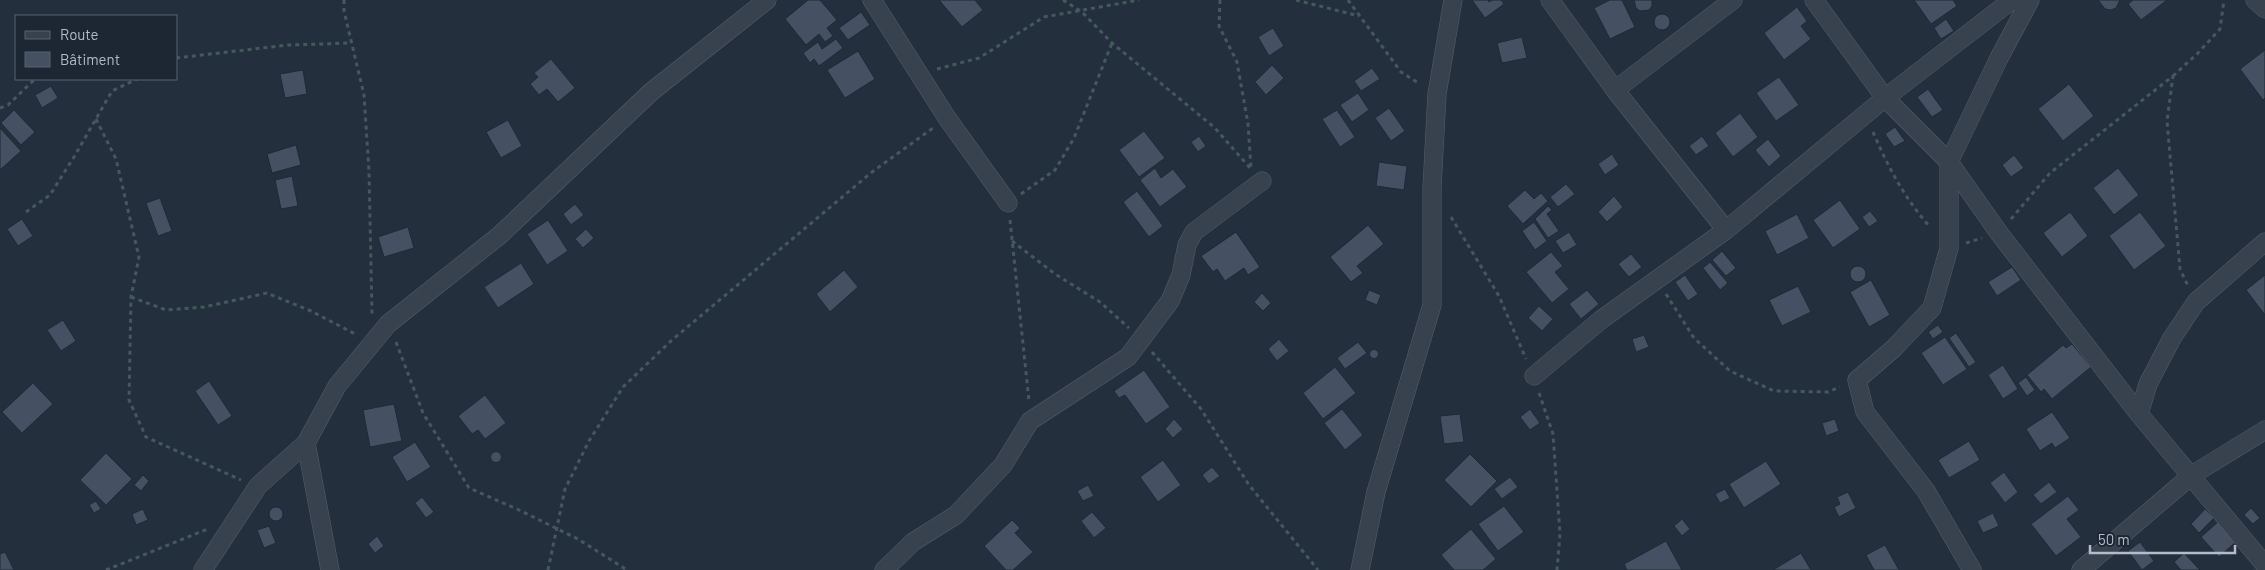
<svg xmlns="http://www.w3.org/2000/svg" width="2265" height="570" viewBox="0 0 2265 570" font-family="Barlow,sans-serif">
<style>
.building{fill:#455162;stroke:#1f2835}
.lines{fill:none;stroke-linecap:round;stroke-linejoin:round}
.street-casing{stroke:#565f6c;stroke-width:19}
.path{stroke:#44595c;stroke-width:3;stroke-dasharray:4 4;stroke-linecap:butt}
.street{stroke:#38414e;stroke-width:18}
</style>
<rect width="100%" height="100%" fill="#242f3e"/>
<path class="building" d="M 808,0 L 820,0 L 837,20 L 827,28 L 833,36 L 825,42 L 819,34 L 806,45 L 785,19 Z
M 939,0 L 975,0 L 983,10 L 962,27 Z
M 1472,0 L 1488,0 L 1489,2 L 1492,0 L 1501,0 L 1504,4 L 1485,18 Z
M 1610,0 L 1622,0 L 1635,27 L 1610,39 L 1594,8 Z
M 1634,0 L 1652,0 L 1652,6 L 1649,10 L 1640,11 L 1636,8 Z
M 1914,0 L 1953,0 L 1957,6 L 1931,24 Z
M 2098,0 L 2120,0 L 2116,8 L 2111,10 L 2105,9 Z
M 2133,0 L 2167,0 L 2141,20 L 2128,4 Z
M 1797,7 L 1807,21 L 1801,26 L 1811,39 L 1784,60 L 1764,33 Z
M 861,12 L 870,25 L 848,40 L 839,28 Z
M1654 22a8 8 0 1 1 16 0a8 8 0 1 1-16 0Z
M 1946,19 L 1954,31 L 1941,39 L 1934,28 Z
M 1273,28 L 1284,46 L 1269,56 L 1258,37 Z
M 1522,37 L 1527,58 L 1502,63 L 1497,43 Z
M 836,39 L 843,48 L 819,66 L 814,59 L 810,63 L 803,53 L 818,42 L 822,49 Z
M 2265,50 L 2265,98 L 2263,100 L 2240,69 Z
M 858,51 L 875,79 L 845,98 L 827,70 Z
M 551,59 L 575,88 L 558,102 L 547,89 L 539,95 L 530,84 L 538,77 L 534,73 Z
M 1272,65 L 1284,78 L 1266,95 L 1255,82 Z
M 1372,68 L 1380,79 L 1361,91 L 1354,81 Z
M 303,70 L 307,94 L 285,98 L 280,74 Z
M 1779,77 L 1799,105 L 1776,121 L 1756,93 Z
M 2069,84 L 2094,116 L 2063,141 L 2038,109 Z
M 51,86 L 58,98 L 42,108 L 35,95 Z
M 1928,89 L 1943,110 L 1932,117 L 1917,97 Z
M 1358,93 L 1369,110 L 1352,122 L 1340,105 Z
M 1389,108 L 1405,131 L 1391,141 L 1375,118 Z
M 14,110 L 35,132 L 21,145 L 1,123 Z
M 1337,110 L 1355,137 L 1340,147 L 1322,119 Z
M 1740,113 L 1758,137 L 1733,157 L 1715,133 Z
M 508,120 L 522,146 L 501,158 L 486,132 Z
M 1895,127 L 1905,141 L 1894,147 L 1885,134 Z
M 0,128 L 21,151 L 0,170 Z
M 1144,131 L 1165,158 L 1139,177 L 1119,150 Z
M 1199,136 L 1206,146 L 1198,152 L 1191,142 Z
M 1702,136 L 1709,146 L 1696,155 L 1689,146 Z
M 1768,139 L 1781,156 L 1769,167 L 1755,150 Z
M 296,145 L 301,165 L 272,173 L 267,154 Z
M 1612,154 L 1619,165 L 1605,175 L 1598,164 Z
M 2014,155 L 2024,168 L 2011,177 L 2002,165 Z
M 1379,162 L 1407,166 L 1404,190 L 1376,186 Z
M 1155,168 L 1161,178 L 1173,169 L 1187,187 L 1160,207 L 1140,180 Z
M 2118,168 L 2139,195 L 2114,215 L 2093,188 Z
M 292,176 L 298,206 L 281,209 L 275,180 Z
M 1566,184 L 1575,194 L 1558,207 L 1550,197 Z
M 1525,190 L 1534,199 L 1541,193 L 1548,201 L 1523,224 L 1507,206 Z
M 1137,191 L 1163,226 L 1149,237 L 1123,202 Z
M 1614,196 L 1623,207 L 1607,222 L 1598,212 Z
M 160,198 L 172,231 L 158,236 L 146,203 Z
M 1840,200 L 1860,229 L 1833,248 L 1813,220 Z
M 575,204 L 584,215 L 571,225 L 563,214 Z
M 1548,206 L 1552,210 L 1547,214 L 1559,231 L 1548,238 L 1535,219 Z
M 1870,211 L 1878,221 L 1869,227 L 1862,217 Z
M 2070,212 L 2088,236 L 2062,257 L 2043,233 Z
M 2140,212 L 2166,246 L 2134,270 L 2109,236 Z
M 1797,214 L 1809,238 L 1777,255 L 1765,231 Z
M 22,219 L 33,236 L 18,246 L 7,229 Z
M 548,220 L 568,251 L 547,265 L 527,234 Z
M 1534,222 L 1547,241 L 1535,250 L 1522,231 Z
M 1368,225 L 1384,244 L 1357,266 L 1363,273 L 1351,282 L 1330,257 Z
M 408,227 L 414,248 L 384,257 L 378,237 Z
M 586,229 L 594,238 L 583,248 L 575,239 Z
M 1236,232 L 1260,267 L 1248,275 L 1244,268 L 1225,281 L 1217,269 L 1213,272 L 1201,256 Z
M 1569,232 L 1577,245 L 1563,253 L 1555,241 Z
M 1722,251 L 1736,268 L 1726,276 L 1712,260 Z
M 1551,252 L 1563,266 L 1555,272 L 1569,289 L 1552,303 L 1526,272 Z
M 1631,254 L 1642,267 L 1629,277 L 1618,264 Z
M 1710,262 L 1728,283 L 1720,290 L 1703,268 Z
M 521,263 L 534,284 L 498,308 L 484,287 Z
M1850 274a8 8 0 1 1 16 0a8 8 0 1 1-16 0Z
M 2012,267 L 2021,280 L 1997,296 L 1988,282 Z
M 844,270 L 858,287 L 830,312 L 816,294 Z
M 1685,275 L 1698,294 L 1688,301 L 1675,282 Z
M 2265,275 L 2265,315 L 2246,290 Z
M 1871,280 L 1890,315 L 1869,327 L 1850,292 Z
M 1798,286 L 1811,312 L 1782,326 L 1769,300 Z
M 1369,290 L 1381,295 L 1377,305 L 1365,300 Z
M 1587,290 L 1599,304 L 1581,319 L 1569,304 Z
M 1262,293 L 1271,303 L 1263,311 L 1254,302 Z
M 1539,306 L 1553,319 L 1542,331 L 1528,318 Z
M 63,320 L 76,341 L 61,351 L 47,330 Z
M 1938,325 L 1943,332 L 1933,339 L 1928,332 Z
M 1956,333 L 1976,362 L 1969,367 L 1949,338 Z
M 1644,335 L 1649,347 L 1636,352 L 1632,339 Z
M 1945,337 L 1967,369 L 1943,385 L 1921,353 Z
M 1279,339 L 1289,351 L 1277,361 L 1268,349 Z
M 1358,342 L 1367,353 L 1345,369 L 1337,358 Z
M 2072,344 L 2091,367 L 2052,399 L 2044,389 L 2041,392 L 2027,375 L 2063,345 L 2066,348 Z
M1369.5 354a4.5 4.5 0 1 1 9 0a4.5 4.5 0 1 1-9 0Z
M 2003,365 L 2018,389 L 2003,399 L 1988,375 Z
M 1335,367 L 1356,393 L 1323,419 L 1303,393 Z
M 1144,370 L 1170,407 L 1146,424 L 1125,395 L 1119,398 L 1114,391 Z
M 2026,377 L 2035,390 L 2027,396 L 2018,383 Z
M 209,381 L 232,416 L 218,425 L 195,391 Z
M 33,383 L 53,404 L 22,433 L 2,412 Z
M 485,395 L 506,423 L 485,439 L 478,430 L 472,434 L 458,416 Z
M 394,404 L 402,441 L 370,447 L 363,410 Z
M 1342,409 L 1363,435 L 1345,450 L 1324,423 Z
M 1530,409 L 1540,423 L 1530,430 L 1520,417 Z
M 2052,412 L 2070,438 L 2055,448 L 2052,443 L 2040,451 L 2026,429 Z
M 1460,414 L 1464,442 L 1444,444 L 1440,416 Z
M 1174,419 L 1183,429 L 1173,438 L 1165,429 Z
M 1835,419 L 1839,431 L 1826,436 L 1822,423 Z
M 1969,441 L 1980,460 L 1949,478 L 1938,460 Z
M 415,442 L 431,467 L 407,482 L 392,457 Z
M490.5 457a5.5 5.5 0 1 1 11 0a5.5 5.5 0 1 1-11 0Z
M 106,453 L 132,479 L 106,505 L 80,480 Z
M 1470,454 L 1497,481 L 1471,507 L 1444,480 Z
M 1163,460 L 1181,485 L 1158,502 L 1140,477 Z
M 1766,461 L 1781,484 L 1744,508 L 1729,484 Z
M 1212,467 L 1220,476 L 1209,484 L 1202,475 Z
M 2004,472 L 2018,492 L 2005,503 L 1990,483 Z
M 143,475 L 149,481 L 141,491 L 134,485 Z
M 1510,477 L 1518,487 L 1502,499 L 1494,489 Z
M 2049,482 L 2057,492 L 2041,504 L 2033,495 Z
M 1088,485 L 1094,496 L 1083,501 L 1077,491 Z
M 1725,489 L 1730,498 L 1720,503 L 1715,494 Z
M 1848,492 L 1856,508 L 1839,517 L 1834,507 L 1840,504 L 1837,497 Z
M 2068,496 L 2079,510 L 2067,519 L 2081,537 L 2056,556 L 2031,524 Z
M 422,497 L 434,512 L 426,518 L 415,503 Z
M 96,501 L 101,509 L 94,513 L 89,505 Z
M 1504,506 L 1524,532 L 1498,551 L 1478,524 Z
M269 514a7 7 0 1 1 14 0a7 7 0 1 1-14 0Z
M 2251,508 L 2260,518 L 2253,524 L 2244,515 Z
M 143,509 L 148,520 L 136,525 L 132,514 Z
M 2205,509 L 2214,518 L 2199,533 L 2191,524 Z
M 1092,512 L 1106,528 L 1094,538 L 1081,521 Z
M 1993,513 L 1999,526 L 1983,533 L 1977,521 Z
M 1682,519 L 1690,529 L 1682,536 L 1674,526 Z
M 1012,520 L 1020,528 L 1015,533 L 1033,552 L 1013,570 L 1006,570 L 984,546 Z
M 2220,520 L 2238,540 L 2219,557 L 2201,537 Z
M 269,526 L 276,543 L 264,548 L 257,530 Z
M 1471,529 L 1496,559 L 1483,570 L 1454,570 L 1441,555 Z
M 377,536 L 384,546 L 375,553 L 368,544 Z
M 1666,541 L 1682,570 L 1627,570 L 1624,564 Z
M 2140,542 L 2154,561 L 2142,570 L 2128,551 Z
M 1885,545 L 1899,570 L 1874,570 L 1866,555 Z
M 5,552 L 14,570 L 0,570 L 0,554 Z
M 1801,553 L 1811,570 L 1773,570 Z
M 2184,553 L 2200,570 L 2181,570 L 2174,562 Z"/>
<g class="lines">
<g class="street-casing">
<path id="street" d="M 872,0 L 947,118 L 1008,203
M 1550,0 L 1615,90 L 1726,230 L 1885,98 L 2012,0
M 1814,0 L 1885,98 L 1949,162 L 1999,233 L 2139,414 L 2265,565
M 2255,0 L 2265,9
M 1615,90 L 1733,0
M 1534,376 L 1602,319 L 1726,230
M 2139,414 L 2148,384 L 2172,338 L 2196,302 L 2265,242
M 306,443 L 330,570
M 203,570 L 258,486 L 306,443 L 337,386 L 388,324 L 500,235 L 651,92 L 767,0
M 884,570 L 913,542 L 956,515 L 1003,465 L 1030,421 L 1128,357 L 1170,301 L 1181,275 L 1187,245 L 1194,232 L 1262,181
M 1360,570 L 1376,492 L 1432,305 L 1432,188 L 1437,94 L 1453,0
M 1972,570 L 1926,491 L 1865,412 L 1857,380 L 1893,349 L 1932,308 L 1949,248 L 1949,162 L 1999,58 L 2030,0
M 2081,570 L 2192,475 L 2265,430"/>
</g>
<path class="path" d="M 344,0 L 344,11 L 364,95 L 369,171 L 372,314
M 1063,0 L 1082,12 L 1112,43 L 1215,128 L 1251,169
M 1220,0 L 1219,26 L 1237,62 L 1248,124 L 1251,168
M 1296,0 L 1359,16
M 1348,0 L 1401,72 L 1420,84
M 176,58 L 288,45 L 351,43
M 937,69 L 979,58 L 1044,17 L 1139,0
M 2173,76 L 2198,53 L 2220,29 L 2224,0
M 0,108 L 8,105 L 35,79
M 96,119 L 116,159 L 139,257 L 131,297 L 129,400 L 146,437 L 241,480
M 1873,132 C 1888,167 1905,199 1930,227
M 1021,194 L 1055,170 L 1074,138 L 1112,43
M 26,212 L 50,195 L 74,157 L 112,91 L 137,79
M 1451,217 L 1499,296 L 1526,359
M 2011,219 L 2050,173 L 2173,76 L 2167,121 L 2180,269 L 2188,286
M 1010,220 L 1029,401
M 1012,241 L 1055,274 L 1100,302 L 1129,328
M 1966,243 L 1982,238
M 1666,294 L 1694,338 L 1730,371 L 1774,391 L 1828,392 L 1840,387
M 131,297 L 166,310 L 204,307 L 267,293 L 311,311 L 357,335
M 396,342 L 423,413 L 469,488 L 519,510 L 578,539 L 627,570
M 1152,352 L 1201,409 L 1249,485 L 1318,570
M 1539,393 L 1553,434 L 1560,534 L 1557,570
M 106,570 L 208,529
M 548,570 L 565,489 L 589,441 L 623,387 L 672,340 L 872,172 L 933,128"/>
<use href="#street" class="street"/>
</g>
<rect x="15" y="15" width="162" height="65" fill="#1d2633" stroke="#59626f"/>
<rect x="25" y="31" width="25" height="8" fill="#38414e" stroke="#59626f"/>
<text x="60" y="40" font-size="15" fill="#b4bcc9">Route</text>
<rect x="25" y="52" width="25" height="15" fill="#455162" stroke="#59626f"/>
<text x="60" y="65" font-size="15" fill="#b4bcc9">Bâtiment</text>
<path d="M2090 545v8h145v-8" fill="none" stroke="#b4bcc9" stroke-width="2.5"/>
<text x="2098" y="545" font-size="15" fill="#b4bcc9" stroke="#1d2633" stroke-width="4" paint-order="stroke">50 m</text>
</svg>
